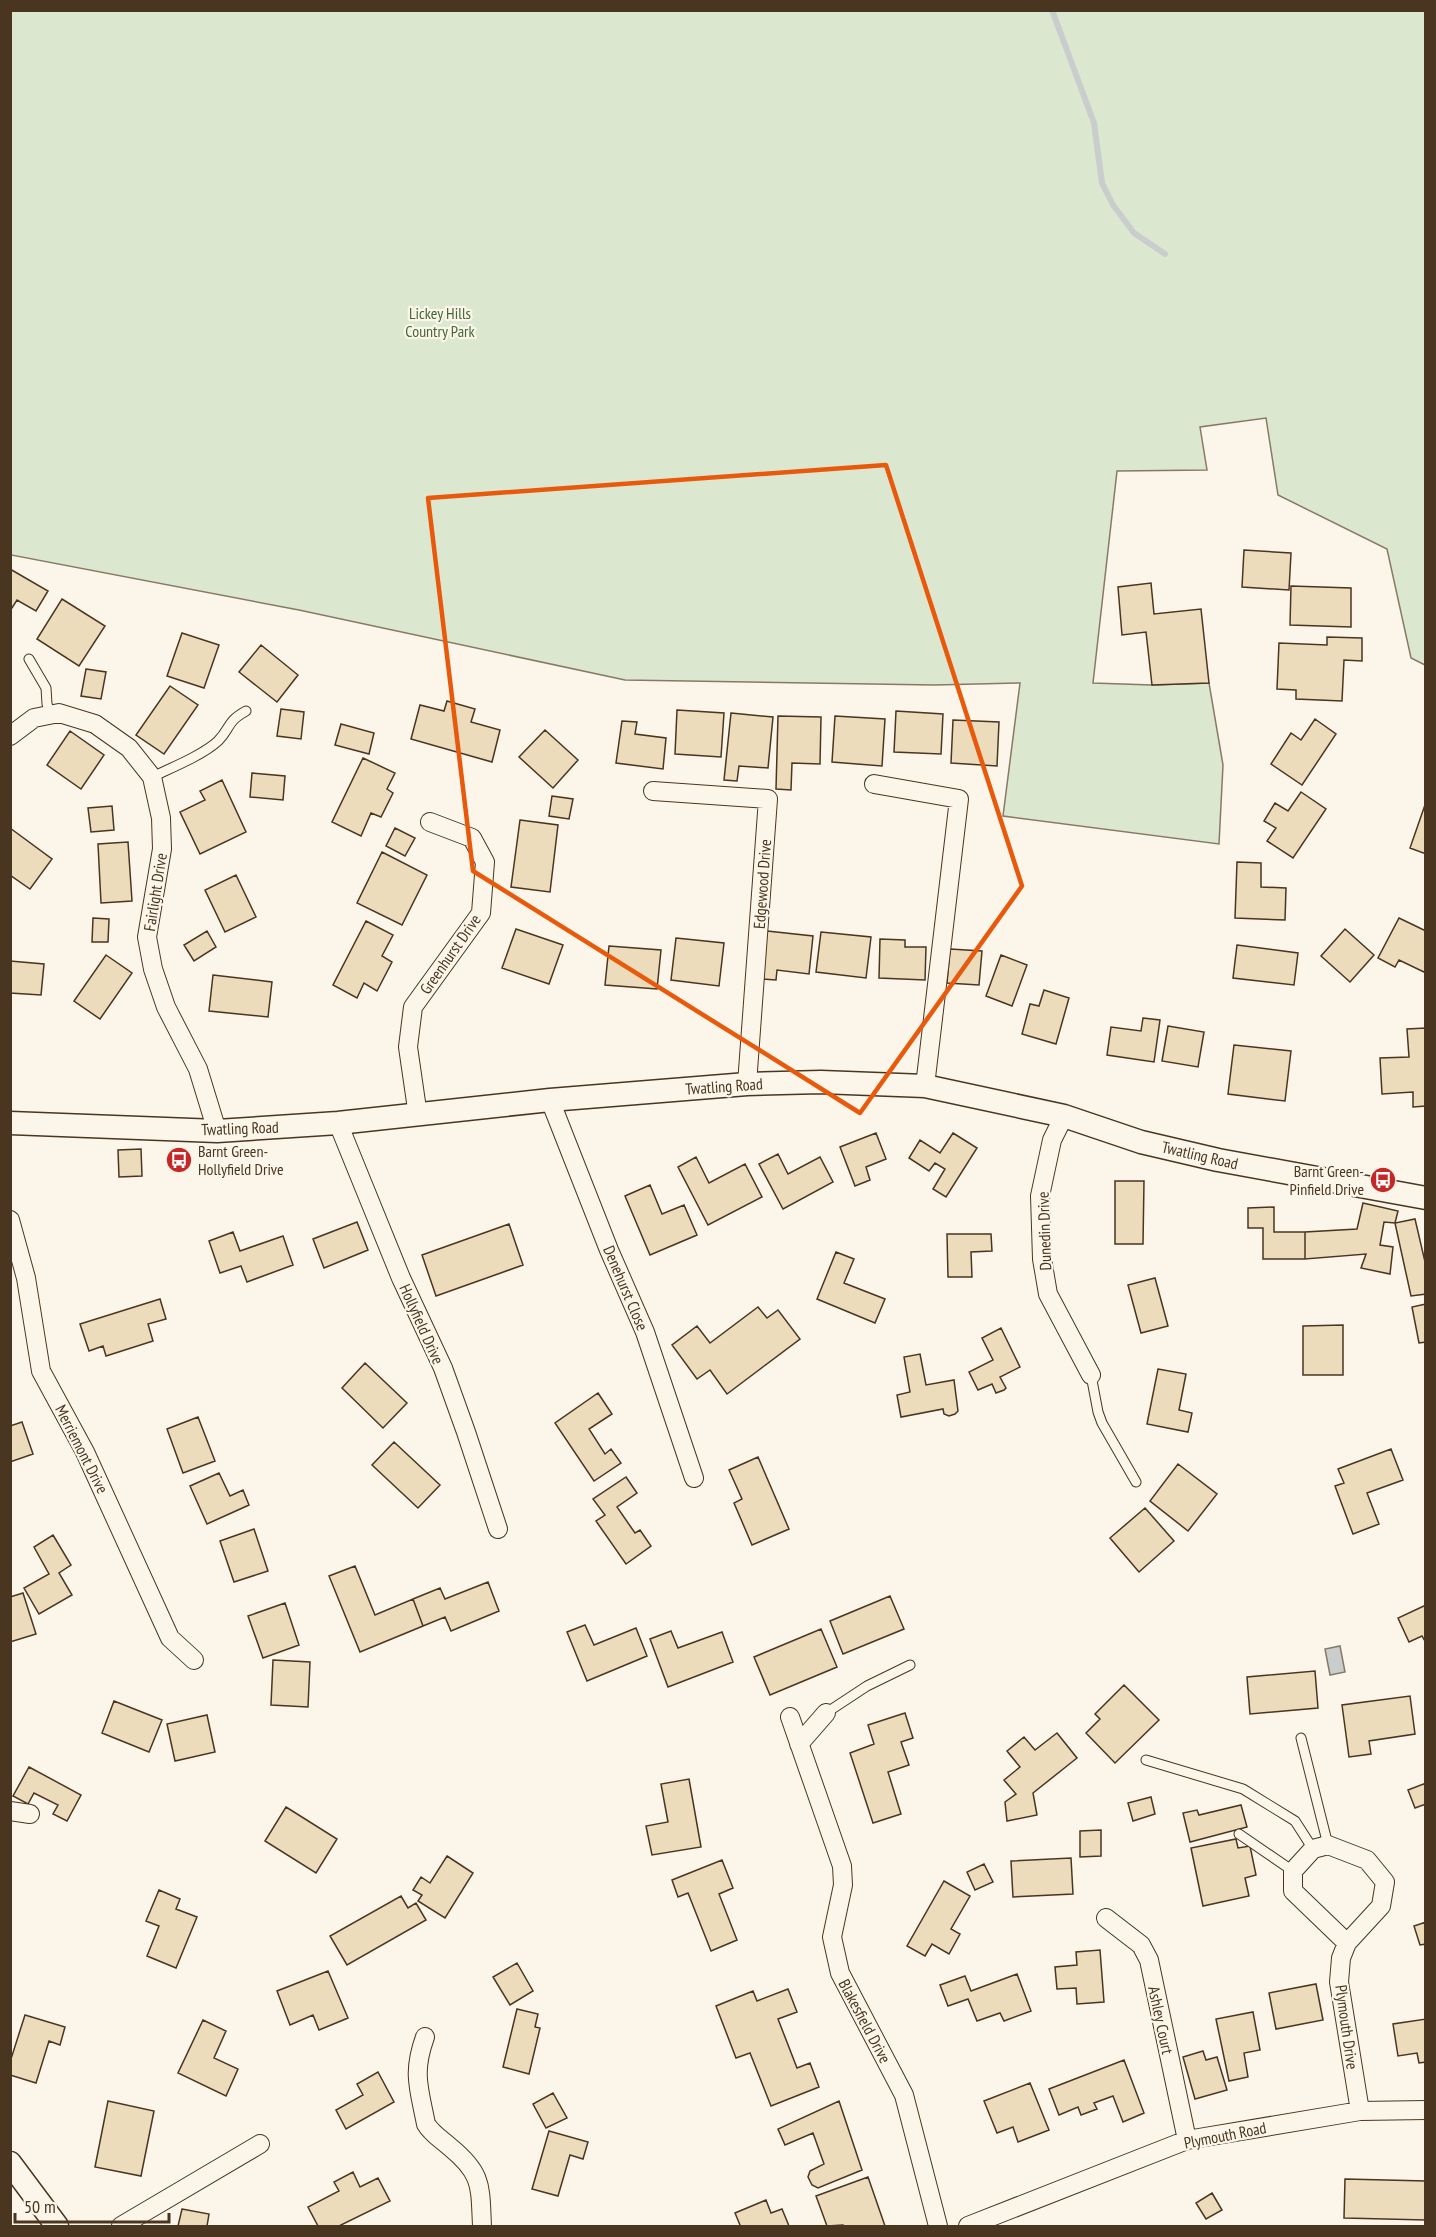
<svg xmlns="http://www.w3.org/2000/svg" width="1436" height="2237" viewBox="0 0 1436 2237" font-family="'PT Sans Narrow',sans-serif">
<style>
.green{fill:#dce7d0;stroke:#887966;stroke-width:1.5}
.water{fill:#c9cecd;stroke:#887966;stroke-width:1.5}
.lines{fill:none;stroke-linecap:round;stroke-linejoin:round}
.stream{stroke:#c9cecd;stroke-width:6}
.building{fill:#ecdcbc;stroke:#4a3520;stroke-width:1.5}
.service-casing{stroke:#4a3520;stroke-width:11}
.minor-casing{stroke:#4a3520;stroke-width:20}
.tertiary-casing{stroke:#4a3520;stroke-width:25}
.service{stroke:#fbf6e9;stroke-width:9}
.minor{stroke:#fbf6e9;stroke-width:18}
.tertiary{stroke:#fbf6e9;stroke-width:22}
.marked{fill:none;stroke:#e8590c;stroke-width:4.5;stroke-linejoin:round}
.labels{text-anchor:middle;stroke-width:4.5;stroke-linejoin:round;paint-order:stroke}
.park-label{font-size:16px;fill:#436837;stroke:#fbf6e9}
.street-label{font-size:16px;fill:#4a3520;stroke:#fbf6e9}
.poi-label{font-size:16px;fill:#4a3520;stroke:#fbf6e9;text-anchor:start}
</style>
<rect width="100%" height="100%" fill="#fbf6e9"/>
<path class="green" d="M 10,11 L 1425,11 L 1425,665 L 1411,658 L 1387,549 L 1278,495 L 1266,418 L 1200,427 L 1207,470 L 1117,471 L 1093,683 L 1152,685 L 1209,683 L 1223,765 L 1219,844 L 1003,816 L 1020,683 L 934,685 L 625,680 L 299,610 L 11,555 Z"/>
<path class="water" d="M 1340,1646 L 1345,1672 L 1330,1675 L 1325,1649 Z"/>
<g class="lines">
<path class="stream" d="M 1052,10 L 1094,123 L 1102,183 L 1113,205 L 1134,233 L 1165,254"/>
</g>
<path class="building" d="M 1244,550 L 1291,553 L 1289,590 L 1242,587 Z
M 10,569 L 48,591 L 36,611 L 17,600 L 10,611 Z
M 1151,583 L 1154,614 L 1201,609 L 1209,683 L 1152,685 L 1146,632 L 1122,635 L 1118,587 Z
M 1291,586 L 1351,588 L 1351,627 L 1290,625 Z
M 62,599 L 105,626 L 79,666 L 37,639 Z
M 182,633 L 219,645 L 204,688 L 167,676 Z
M 1327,637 L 1362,638 L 1362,661 L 1344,660 L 1342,701 L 1296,699 L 1296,690 L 1277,689 L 1279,643 L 1327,645 Z
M 261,645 L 298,675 L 277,702 L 239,672 Z
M 86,669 L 106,672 L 101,699 L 81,696 Z
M 170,686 L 198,705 L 164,754 L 136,735 Z
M 447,701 L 475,709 L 471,722 L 500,730 L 492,762 L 411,739 L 420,705 L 444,711 Z
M 281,709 L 304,712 L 301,739 L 277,736 Z
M 677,710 L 724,713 L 721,757 L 675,754 Z
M 896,711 L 943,714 L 941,754 L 894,752 Z
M 731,713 L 773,717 L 768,768 L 739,766 L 737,781 L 724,780 Z
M 778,716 L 821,717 L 820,764 L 792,763 L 791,790 L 776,789 Z
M 835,716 L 885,719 L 882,766 L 832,762 Z
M 1315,719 L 1336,734 L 1302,785 L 1271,764 L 1291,733 L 1301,740 Z
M 953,720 L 999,722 L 997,766 L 951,763 Z
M 622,721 L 637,722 L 635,734 L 666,738 L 663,769 L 616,763 Z
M 341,724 L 374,733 L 369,754 L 335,745 Z
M 545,730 L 578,760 L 553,788 L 519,757 Z
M 70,731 L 104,755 L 81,789 L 47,765 Z
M 363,758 L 395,773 L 387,789 L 393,793 L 381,817 L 371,813 L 361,836 L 332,822 Z
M 252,773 L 285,776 L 283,800 L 250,797 Z
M 222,780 L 246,832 L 200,854 L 180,812 L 205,800 L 200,791 Z
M 1301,792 L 1326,809 L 1293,858 L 1267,841 L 1276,828 L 1264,821 L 1275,803 L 1288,811 Z
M 552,796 L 573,799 L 569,819 L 549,816 Z
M 1426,802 L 1426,854 L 1410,848 Z
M 112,806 L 114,830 L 91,832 L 88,808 Z
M 520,820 L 558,825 L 550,892 L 511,887 Z
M 10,828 L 52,859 L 30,889 L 10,875 Z
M 395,828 L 415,838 L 405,856 L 386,846 Z
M 128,842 L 132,901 L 101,903 L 98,844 Z
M 382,852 L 427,875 L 402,925 L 357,903 Z
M 1237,862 L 1261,863 L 1261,887 L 1286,888 L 1285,920 L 1235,918 Z
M 236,875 L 256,917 L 225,932 L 205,890 Z
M 93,918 L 109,919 L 108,942 L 92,942 Z
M 1399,918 L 1426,931 L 1426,973 L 1399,960 L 1395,967 L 1378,958 Z
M 366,921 L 393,935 L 382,956 L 392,962 L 377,991 L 364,983 L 357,998 L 333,985 Z
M 516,929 L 563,945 L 549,984 L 502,968 Z
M 1345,929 L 1374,955 L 1350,982 L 1321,956 Z
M 207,931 L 216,947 L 194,961 L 184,945 Z
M 767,931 L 813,936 L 809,974 L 777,970 L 776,980 L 762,979 Z
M 821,932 L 871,937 L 866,978 L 816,972 Z
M 676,938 L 724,943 L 719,986 L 671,980 Z
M 880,939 L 905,940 L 905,947 L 926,947 L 925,980 L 879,978 Z
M 1237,945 L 1298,953 L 1294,985 L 1233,978 Z
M 609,946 L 661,950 L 657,989 L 605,985 Z
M 950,949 L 982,951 L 979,985 L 947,983 Z
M 106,955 L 132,973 L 100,1019 L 74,1001 Z
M 1001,955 L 1027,965 L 1012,1006 L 986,996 Z
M 10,961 L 44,964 L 41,995 L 10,993 Z
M 213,975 L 272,982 L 268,1017 L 209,1011 Z
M 1044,990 L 1069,998 L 1056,1044 L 1022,1034 L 1030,1004 L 1039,1006 Z
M 1143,1018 L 1160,1020 L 1154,1062 L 1107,1055 L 1111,1027 L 1141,1031 Z
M 1168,1026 L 1204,1032 L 1198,1067 L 1162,1061 Z
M 1426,1028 L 1426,1106 L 1413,1107 L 1413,1092 L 1382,1094 L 1380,1058 L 1409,1057 L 1407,1029 Z
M 1234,1045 L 1291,1051 L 1285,1101 L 1228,1094 Z
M 876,1133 L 886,1159 L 866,1167 L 870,1180 L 855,1186 L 840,1147 Z
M 953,1133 L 977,1148 L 946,1197 L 933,1189 L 945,1169 L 935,1163 L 929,1171 L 909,1158 L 920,1140 L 940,1153 Z
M 141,1149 L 142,1176 L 119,1177 L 118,1150 Z
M 778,1154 L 788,1174 L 820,1157 L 833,1182 L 783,1209 L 759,1164 Z
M 696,1157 L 709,1183 L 745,1164 L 762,1197 L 708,1225 L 678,1167 Z
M 1115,1181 L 1144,1181 L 1143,1244 L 1115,1244 Z
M 650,1185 L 662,1214 L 684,1205 L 697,1235 L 650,1255 L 625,1196 Z
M 1363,1203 L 1398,1211 L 1395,1223 L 1384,1222 L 1380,1245 L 1393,1247 L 1390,1274 L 1361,1268 L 1366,1254 L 1305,1259 L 1305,1232 L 1357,1229 Z
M 1274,1207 L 1274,1232 L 1305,1232 L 1305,1259 L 1263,1259 L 1263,1228 L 1248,1228 L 1248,1208 Z
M 1415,1219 L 1426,1266 L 1426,1294 L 1411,1296 L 1395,1223 Z
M 357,1222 L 368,1250 L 324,1268 L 313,1239 Z
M 509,1224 L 523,1265 L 436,1296 L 422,1255 Z
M 233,1232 L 240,1251 L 283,1236 L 293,1265 L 247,1282 L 241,1266 L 220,1273 L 209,1241 Z
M 947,1234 L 991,1234 L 992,1251 L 971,1252 L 972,1277 L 948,1277 Z
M 836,1252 L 854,1259 L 844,1283 L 885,1299 L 875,1323 L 817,1299 Z
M 1155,1278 L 1168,1326 L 1141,1333 L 1128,1285 Z
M 160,1299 L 166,1319 L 148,1324 L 153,1341 L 106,1356 L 103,1346 L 89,1351 L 80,1324 Z
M 1426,1304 L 1426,1342 L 1419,1343 L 1412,1307 Z
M 758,1307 L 767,1318 L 778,1310 L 800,1339 L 727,1394 L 710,1370 L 697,1379 L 672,1345 L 697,1326 L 710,1343 Z
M 1343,1325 L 1343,1375 L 1303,1375 L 1303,1326 Z
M 1001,1328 L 1020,1367 L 1000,1377 L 1006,1388 L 1004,1390 L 996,1393 L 992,1384 L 978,1390 L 969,1372 L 993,1360 L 982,1338 Z
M 920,1354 L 926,1385 L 954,1380 L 958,1411 L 955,1414 L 949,1416 L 944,1414 L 943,1409 L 901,1417 L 897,1395 L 910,1392 L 904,1357 Z
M 365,1363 L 407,1403 L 383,1428 L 342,1388 Z
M 1158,1369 L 1186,1374 L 1179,1410 L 1192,1413 L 1188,1432 L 1147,1424 Z
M 598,1393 L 612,1414 L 589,1429 L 605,1454 L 611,1449 L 621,1463 L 594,1481 L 555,1423 Z
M 198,1417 L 215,1461 L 183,1473 L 167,1429 Z
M 22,1422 L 33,1454 L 10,1462 L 10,1426 Z
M 394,1442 L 440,1485 L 418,1508 L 372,1465 Z
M 1391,1449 L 1403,1480 L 1367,1493 L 1379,1524 L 1353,1534 L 1335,1486 L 1344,1483 L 1338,1469 Z
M 758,1457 L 789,1529 L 752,1545 L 734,1503 L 742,1499 L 729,1470 Z
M 1178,1464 L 1217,1494 L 1188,1531 L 1150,1501 Z
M 219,1473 L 230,1496 L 243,1490 L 249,1505 L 207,1524 L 190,1486 Z
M 626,1477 L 637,1493 L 617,1507 L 635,1533 L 640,1530 L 651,1546 L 626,1564 L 596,1521 L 605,1515 L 593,1499 Z
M 1145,1508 L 1174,1541 L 1139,1572 L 1110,1538 Z
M 254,1529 L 268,1571 L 234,1582 L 220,1541 Z
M 53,1535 L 71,1565 L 59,1573 L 72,1595 L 39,1614 L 24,1588 L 49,1574 L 34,1547 Z
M 355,1566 L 375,1615 L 413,1599 L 423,1626 L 360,1652 L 329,1576 Z
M 488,1582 L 499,1611 L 451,1631 L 445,1617 L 423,1626 L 413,1599 L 440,1588 L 445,1599 Z
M 23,1593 L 36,1634 L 10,1642 L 10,1597 Z
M 890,1596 L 904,1629 L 843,1654 L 830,1621 Z
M 285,1603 L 299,1645 L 263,1658 L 248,1616 Z
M 1426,1605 L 1426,1643 L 1422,1636 L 1409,1642 L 1398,1618 Z
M 585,1625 L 594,1645 L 636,1628 L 647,1656 L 587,1681 L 567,1632 Z
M 821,1629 L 837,1667 L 770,1695 L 754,1657 Z
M 671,1631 L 678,1648 L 722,1632 L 733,1662 L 668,1687 L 650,1639 Z
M 273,1660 L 310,1662 L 308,1707 L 271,1705 Z
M 1315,1671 L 1318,1708 L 1250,1714 L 1247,1677 Z
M 1124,1685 L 1159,1720 L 1115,1763 L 1086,1733 L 1100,1719 L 1095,1714 Z
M 1410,1696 L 1415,1734 L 1369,1741 L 1371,1754 L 1349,1757 L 1342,1705 Z
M 114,1701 L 162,1720 L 149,1752 L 102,1733 Z
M 905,1713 L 913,1738 L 901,1742 L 909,1765 L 888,1772 L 901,1814 L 873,1823 L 850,1753 L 874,1744 L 868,1725 Z
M 207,1715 L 215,1752 L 175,1761 L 167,1724 Z
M 1057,1733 L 1077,1758 L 1033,1793 L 1037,1815 L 1007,1821 L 1005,1802 L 1016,1794 L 1004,1780 L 1020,1767 L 1007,1751 L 1024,1737 L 1035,1750 Z
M 29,1767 L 81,1795 L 67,1821 L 53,1814 L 58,1805 L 34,1793 L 28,1804 L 13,1796 Z
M 689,1779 L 701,1847 L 652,1855 L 646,1826 L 668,1822 L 661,1784 Z
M 1426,1783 L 1426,1804 L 1415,1808 L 1408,1790 Z
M 1151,1797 L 1155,1814 L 1133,1821 L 1128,1803 Z
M 1241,1805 L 1247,1827 L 1190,1842 L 1183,1813 L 1197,1810 L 1199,1815 Z
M 286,1807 L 337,1839 L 316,1873 L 265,1841 Z
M 1101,1830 L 1101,1856 L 1080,1857 L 1080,1831 Z
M 1236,1839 L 1238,1848 L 1250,1846 L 1256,1875 L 1245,1878 L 1249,1896 L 1203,1906 L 1191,1848 Z
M 447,1856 L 473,1873 L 445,1918 L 418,1901 L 422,1895 L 413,1890 L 421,1877 L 430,1883 Z
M 1071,1858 L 1073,1894 L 1013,1897 L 1011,1861 Z
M 722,1860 L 733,1888 L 719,1894 L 737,1940 L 711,1951 L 688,1893 L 678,1897 L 672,1880 Z
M 984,1864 L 993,1882 L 975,1890 L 967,1872 Z
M 944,1881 L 970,1896 L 951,1929 L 960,1934 L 949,1954 L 932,1944 L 925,1956 L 907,1946 Z
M 159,1890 L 180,1899 L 176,1909 L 197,1917 L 176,1968 L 147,1956 L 159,1926 L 146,1921 Z
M 401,1896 L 408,1908 L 416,1903 L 426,1920 L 347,1965 L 330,1936 Z
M 1426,1922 L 1426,1944 L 1420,1945 L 1414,1926 Z
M 1100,1950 L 1104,2002 L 1077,2004 L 1076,1988 L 1057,1989 L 1055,1967 L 1077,1965 L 1076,1952 Z
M 517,1963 L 533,1991 L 510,2005 L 493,1977 Z
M 328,1971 L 348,2018 L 319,2030 L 313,2015 L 290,2025 L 277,1991 Z
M 1017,1974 L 1031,2011 L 1004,2021 L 1000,2013 L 977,2021 L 968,1999 L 948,2006 L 940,1985 L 965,1976 L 971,1991 Z
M 1316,1984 L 1323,2020 L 1276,2029 L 1269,1993 Z
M 788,1989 L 797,2012 L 778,2019 L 797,2068 L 810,2063 L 819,2087 L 771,2106 L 750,2053 L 736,2058 L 716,2006 L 753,1991 L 757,2001 Z
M 517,2009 L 538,2014 L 535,2027 L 540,2028 L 529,2074 L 503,2067 Z
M 1253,2012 L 1260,2050 L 1244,2053 L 1248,2077 L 1229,2081 L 1216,2019 Z
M 25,2015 L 65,2027 L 60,2045 L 49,2041 L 36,2083 L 10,2075 L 10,2062 Z
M 1426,2019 L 1426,2062 L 1419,2063 L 1417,2053 L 1398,2056 L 1393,2024 Z
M 203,2020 L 226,2031 L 214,2058 L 238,2069 L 226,2096 L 178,2073 Z
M 1203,2051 L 1206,2060 L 1217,2057 L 1227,2090 L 1195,2099 L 1183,2057 Z
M 1124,2060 L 1144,2113 L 1123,2122 L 1113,2096 L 1094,2103 L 1097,2109 L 1081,2115 L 1078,2107 L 1059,2115 L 1049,2089 Z
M 378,2072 L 394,2102 L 346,2129 L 336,2110 L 363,2095 L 357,2084 Z
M 1030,2083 L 1049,2130 L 1018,2142 L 1013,2127 L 997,2133 L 984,2101 Z
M 553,2093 L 567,2118 L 546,2128 L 533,2104 Z
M 108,2101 L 154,2111 L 141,2176 L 95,2167 Z
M 839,2101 L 862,2170 L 818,2188 L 812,2185 L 808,2177 L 810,2171 L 824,2164 L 813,2133 L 785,2145 L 778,2129 Z
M 549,2131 L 588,2142 L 583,2159 L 570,2155 L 558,2196 L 532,2189 Z
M 353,2172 L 360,2187 L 378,2178 L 390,2201 L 339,2226 L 318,2226 L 308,2207 L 339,2191 L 334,2182 Z
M 868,2177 L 885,2226 L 844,2226 L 843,2225 L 827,2226 L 816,2196 Z
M 1345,2179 L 1426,2181 L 1426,2220 L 1344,2218 Z
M 1212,2193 L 1222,2210 L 1206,2219 L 1196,2203 Z
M 766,2200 L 771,2213 L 782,2209 L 789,2226 L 737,2226 L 740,2225 L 735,2213 Z
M 182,2209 L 209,2214 L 207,2226 L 178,2226 Z"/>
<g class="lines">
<g class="service-casing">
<path id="service" d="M 29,659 L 46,688 L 47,704 L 51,715
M 152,777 C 171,768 203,755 218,741 C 231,728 226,722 246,711
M 1091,1375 L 1098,1412 L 1102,1423 L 1136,1482
M 826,1713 L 867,1686 L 910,1665
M 1301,1738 L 1328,1845
M 1146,1760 L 1243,1789 L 1295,1821 L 1313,1849
M 1239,1834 L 1293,1871"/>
</g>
<g class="minor-casing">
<path id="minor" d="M 10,736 L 34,718 L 59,713 L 95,724 L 129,748 L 152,777 L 161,818 L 162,849 L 147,937 L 153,969 L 166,1007 L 198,1069 L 217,1131
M 874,784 L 959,799 L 925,1086
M 653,791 L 768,799 L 747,1084
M 550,1100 L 609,1250 L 645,1332 L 694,1478
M 418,1116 L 408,1047 L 413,1007 L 481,913 L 485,862 L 472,838 L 430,822
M 1064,1116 L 1052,1140 L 1040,1196 L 1042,1259 L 1048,1294 L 1091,1375
M 338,1123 L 401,1278 L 443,1368 L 466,1432 L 498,1529
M 10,1220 L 26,1278 L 41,1371 L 85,1452 L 170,1638 L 194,1660
M 790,1717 L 842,1866 L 843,1885 L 832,1937 L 840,1973 L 904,2095 L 938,2226
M 799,1744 L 826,1713
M 10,1811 L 30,1814
M 1106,1918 L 1141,1945 L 1149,1960 L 1187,2140
M 1347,1943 L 1381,1906 L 1385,1882 L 1367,1860 L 1328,1845 L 1313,1849 L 1293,1871 L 1293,1891 L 1347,1943 L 1341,1958 L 1339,1982 L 1360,2111
M 425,2037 C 412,2073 419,2088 426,2124 C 432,2134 441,2139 450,2147 C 483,2174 480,2186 482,2226
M 121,2226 L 260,2144
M 968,2226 L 1187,2140 L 1360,2111 L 1426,2110"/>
</g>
<g class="tertiary-casing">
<path id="tertiary" d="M 10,1123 L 217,1131 L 338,1123 L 550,1100 L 747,1084 L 821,1082 L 925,1086 L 1064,1116 L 1141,1142 L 1218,1160 L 1426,1198
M 10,2163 L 57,2226"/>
</g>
<use href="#service" class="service"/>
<use href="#minor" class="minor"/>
<use href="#tertiary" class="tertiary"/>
</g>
<path class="marked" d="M 886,465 L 1022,886 L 860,1113 L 473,871 L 428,498 Z"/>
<defs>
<g id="bus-disc" transform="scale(1.35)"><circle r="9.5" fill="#c62828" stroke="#fbf6e9"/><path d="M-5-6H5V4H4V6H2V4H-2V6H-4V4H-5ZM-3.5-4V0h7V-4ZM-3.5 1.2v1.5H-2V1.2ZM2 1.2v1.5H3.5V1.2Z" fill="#fff"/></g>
</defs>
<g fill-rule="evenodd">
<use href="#bus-disc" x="179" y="1160"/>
<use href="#bus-disc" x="1383" y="1180"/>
</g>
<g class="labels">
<g class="park-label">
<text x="440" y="319">Lickey Hills<tspan x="440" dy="18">Country Park</tspan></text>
</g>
<g class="street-label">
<text transform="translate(762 884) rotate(-86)" y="6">Edgewood Drive</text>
<text transform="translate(155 892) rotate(-81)" y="6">Fairlight Drive</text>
<text transform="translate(450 954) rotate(-55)" y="6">Greenhurst Drive</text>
<text transform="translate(724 1086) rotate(-4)" y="6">Twatling Road</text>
<text transform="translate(240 1128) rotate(-2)" y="6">Twatling Road</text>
<text transform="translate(1200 1155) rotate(13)" y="6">Twatling Road</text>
<text transform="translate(1044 1231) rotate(-92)" y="6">Dunedin Drive</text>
<text transform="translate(626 1288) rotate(67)" y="6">Denehurst Close</text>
<text transform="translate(422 1324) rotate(66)" y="6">Hollyfield Drive</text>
<text transform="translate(82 1449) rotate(63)" y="6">Merriemont Drive</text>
<text transform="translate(1161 2020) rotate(78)" y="6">Ashley Court</text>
<text transform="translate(865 2021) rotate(62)" y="6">Blakesfield Drive</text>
<text transform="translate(1347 2027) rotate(82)" y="6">Plymouth Drive</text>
<text transform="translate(1225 2135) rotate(-11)" y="6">Plymouth Road</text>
</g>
<g class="poi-label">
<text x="198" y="1157">Barnt Green-<tspan x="198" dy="18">Hollyfield Drive</tspan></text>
<text x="1364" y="1177" text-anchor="end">Barnt Green-<tspan x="1364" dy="18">Pinfield Drive</tspan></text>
</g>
</g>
<rect width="1436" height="2237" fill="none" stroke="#4a3520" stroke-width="24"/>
<path d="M15 2213v9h154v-9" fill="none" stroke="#4a3520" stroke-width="3"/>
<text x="24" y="2213" font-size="18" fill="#4a3520" stroke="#fbf6e9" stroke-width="4.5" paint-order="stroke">50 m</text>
</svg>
